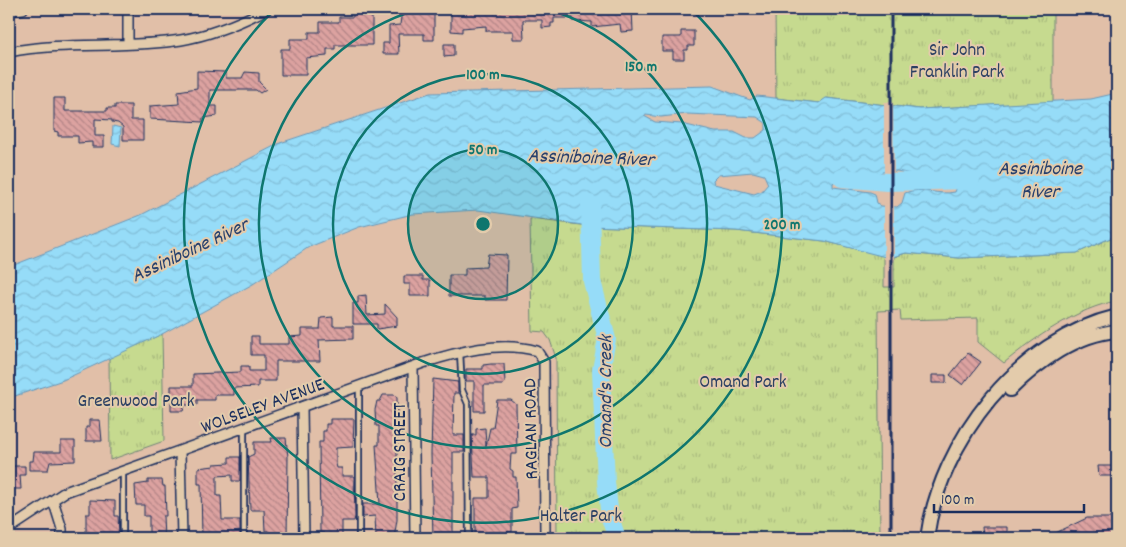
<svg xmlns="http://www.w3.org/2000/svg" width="1126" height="547" viewBox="0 0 1126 547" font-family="Dekko,sans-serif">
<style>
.park{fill:url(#park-tufts);stroke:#708476}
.water{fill:url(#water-waves);stroke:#6597ba;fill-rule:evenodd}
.pier{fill:#e1bfa8}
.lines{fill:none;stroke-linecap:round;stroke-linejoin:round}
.river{stroke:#96dcf8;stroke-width:18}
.building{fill:url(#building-back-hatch);stroke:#1b2f5e}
.lane-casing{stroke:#1b2f5e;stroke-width:8}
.street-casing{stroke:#1b2f5e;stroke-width:12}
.secondary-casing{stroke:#1b2f5e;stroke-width:16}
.lane{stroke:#e3cbab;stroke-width:4.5}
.street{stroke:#e3cbab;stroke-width:9}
.secondary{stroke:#e3cbab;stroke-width:12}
.rail{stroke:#1b2f5e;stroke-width:3}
.ring{fill:none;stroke:#0f766e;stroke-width:2.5}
.labels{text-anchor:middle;stroke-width:4;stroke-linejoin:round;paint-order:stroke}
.park-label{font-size:19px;fill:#2c4063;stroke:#e3cbab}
.street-label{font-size:19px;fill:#1b2f5e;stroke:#e3cbab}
.water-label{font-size:20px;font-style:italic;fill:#27406d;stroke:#e3cbab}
.centre{fill:#0f766e;stroke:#e3cbab;stroke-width:2.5}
.ring-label{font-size:15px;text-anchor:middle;font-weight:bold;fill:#0f766e;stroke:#e3cbab;stroke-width:4;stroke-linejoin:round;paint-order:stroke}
</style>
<defs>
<pattern id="park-tufts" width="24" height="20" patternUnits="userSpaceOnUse" patternTransform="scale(1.25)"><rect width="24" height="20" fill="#c6da8f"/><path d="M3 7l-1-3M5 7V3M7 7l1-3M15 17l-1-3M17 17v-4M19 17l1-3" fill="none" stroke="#aabb7e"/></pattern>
<pattern id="water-waves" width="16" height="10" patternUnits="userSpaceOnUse" patternTransform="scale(1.25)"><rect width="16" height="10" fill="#96dcf8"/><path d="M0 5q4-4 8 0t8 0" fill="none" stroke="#81bdd7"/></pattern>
<pattern id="building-back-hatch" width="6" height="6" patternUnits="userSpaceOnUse" patternTransform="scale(1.25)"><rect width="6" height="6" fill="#dca2a0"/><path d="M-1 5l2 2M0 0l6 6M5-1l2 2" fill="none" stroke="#b28486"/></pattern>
</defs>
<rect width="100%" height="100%" fill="#e1bfa8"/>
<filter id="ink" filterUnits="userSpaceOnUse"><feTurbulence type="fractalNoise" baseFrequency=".02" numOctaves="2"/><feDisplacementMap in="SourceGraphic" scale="10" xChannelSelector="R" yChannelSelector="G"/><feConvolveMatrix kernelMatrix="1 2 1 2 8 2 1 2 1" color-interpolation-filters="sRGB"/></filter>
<g filter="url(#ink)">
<path class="park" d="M 775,9 L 1053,9 L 1053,102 L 920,109 L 827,98 L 819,103 L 776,98 Z
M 530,219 L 589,226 L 736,231 L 824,241 L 884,256 L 884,287 L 894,287 L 894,257 L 906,253 L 959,258 L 1077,253 L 1117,235 L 1117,301 C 1079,307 1034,338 1004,363 L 978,342 L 978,318 L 901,320 L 900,310 L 878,311 L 880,538 L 622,538 L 609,483 L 610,431 L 607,375 L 596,375 C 597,421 594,498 613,538 L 557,538 L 556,358 L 550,340 L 544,332 L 532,331 Z
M 162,334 L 164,441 L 110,460 L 109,357 Z"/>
<path class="water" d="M 712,86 L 750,100 L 757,96 L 819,103 L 826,98 L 920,109 L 1091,99 L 1117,93 L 1117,235 L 1077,253 L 959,258 L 906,253 L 889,258 L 824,241 L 736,231 L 589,226 L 478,210 L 413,214 L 359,227 L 309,247 L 253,284 L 162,334 L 63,380 L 9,398 L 9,267 L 141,215 L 280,143 L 430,93 ZM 687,114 L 757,117 L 766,123 L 766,130 L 755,138 L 746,138 L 734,132 L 715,132 L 682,124 L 655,122 L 644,116 L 646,115 L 661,117 ZM 897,171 C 912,175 949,176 957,187 L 955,192 C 938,196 921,186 905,193 L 902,203 L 897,207 L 881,206 L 877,203 L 875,194 L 870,192 L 833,187 L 833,183 L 835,181 L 864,181 L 882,172 ZM 753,172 L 764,175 L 768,184 L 762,191 L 754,194 L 714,184 L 713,180 L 718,175 Z
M 113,126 L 121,128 L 120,146 L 112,144 Z"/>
<path class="pier" d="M 884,102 L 893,102 L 894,174 L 884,174 Z
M 884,204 L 894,204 L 894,259 L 884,259 Z"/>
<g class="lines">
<path class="river" d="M 842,178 L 887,182 L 971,180
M 590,204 L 592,281 L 607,339 L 601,370 L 606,482 L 610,518 L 617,538"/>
</g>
<path class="building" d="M 402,9 L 434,10 L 434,40 L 424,40 L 424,34 L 398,34 L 399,54 L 383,54 L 383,43 L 389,43 L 389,26 L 400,25 Z
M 632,9 L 633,31 L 621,32 L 620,24 L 592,27 L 592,22 L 573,21 L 573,18 L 554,18 L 554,23 L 551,23 L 551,27 L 542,28 L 542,20 L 523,20 L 524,39 L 513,39 L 513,31 L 486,31 L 486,26 L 462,28 L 462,32 L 451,31 L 451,10 Z
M 353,13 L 372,13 L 372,45 L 335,45 L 335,49 L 327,49 L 327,56 L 306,58 L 306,75 L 281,75 L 281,49 L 290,49 L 290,39 L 309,39 L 309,32 L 320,32 L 320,22 L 339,22 L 339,17 L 353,17 Z
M 681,31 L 694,31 L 694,46 L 688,46 L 688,50 L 684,50 L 684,59 L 673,59 L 673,51 L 662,51 L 662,37 L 681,37 Z
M 444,44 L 454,44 L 454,56 L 444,57 Z
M 197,71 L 226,72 L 226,78 L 242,78 L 245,72 L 259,73 L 259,82 L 266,89 L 260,93 L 256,90 L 210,90 L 210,106 L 217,106 L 217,116 L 203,118 L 203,122 L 150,119 L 150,106 L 179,104 L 178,91 L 197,88 Z
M 54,98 L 65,98 L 65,111 L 107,111 L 107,108 L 115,108 L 115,105 L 131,105 L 131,120 L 143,120 L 143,140 L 123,140 L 123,127 L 118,123 L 112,122 L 112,120 L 95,119 L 95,136 L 104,136 L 104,147 L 92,147 L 92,142 L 78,143 L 78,136 L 58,136 L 58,132 L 54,131 Z
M 488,254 L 507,255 L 506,300 L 485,300 L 485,296 L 449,296 L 449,275 L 465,275 L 465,268 L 486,267 Z
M 404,276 L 423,276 L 423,280 L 430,280 L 430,296 L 410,296 L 410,284 L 404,284 Z
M 366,295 L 367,315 L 385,314 L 385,304 L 397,317 L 397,326 L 377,329 L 377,324 L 353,324 L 353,303 L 358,303 L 358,296 Z
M 333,317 L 333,326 L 353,326 L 353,339 L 319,340 L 320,361 L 276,361 L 276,381 L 258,381 L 258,387 L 234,388 L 234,395 L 215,395 L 215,400 L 197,400 L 197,405 L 185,405 L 183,411 L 171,411 L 171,386 L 193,386 L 193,374 L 241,372 L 241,366 L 249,366 L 249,371 L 264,371 L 264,355 L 251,355 L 251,336 L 259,336 L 259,344 L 289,344 L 289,337 L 302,336 L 302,329 L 320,329 L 321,318 Z
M 968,353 L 981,362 L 963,385 L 950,375 Z
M 491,364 L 504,364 L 505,383 L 503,385 L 484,385 L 484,411 L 474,411 L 474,381 L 466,381 L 466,369 L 483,369 L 483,365 Z
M 932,375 L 946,375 L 946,383 L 932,383 Z
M 433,379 L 458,382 L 458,393 L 454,393 L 453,435 L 464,435 L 464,452 L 453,452 L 453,538 L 433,538 L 431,454 Z
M 383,395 L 395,395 L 397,398 L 397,520 L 394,538 L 376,538 L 375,516 L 363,517 L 363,504 L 380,504 L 376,445 L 379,445 L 379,426 L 376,426 L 375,410 L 377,401 L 380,401 Z
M 497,400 L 511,400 L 516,404 L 517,454 L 511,454 L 510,469 L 513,471 L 513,477 L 516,477 L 517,508 L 512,509 L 512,532 L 488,532 L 488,538 L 475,538 L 475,498 L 489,498 L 489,477 L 474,477 L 472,435 L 476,435 L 476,429 L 485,428 L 486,446 L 490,428 L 493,428 Z
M 330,419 L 354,419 L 353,447 L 336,448 L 336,464 L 337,468 L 342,468 L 342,476 L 354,476 L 355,517 L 354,521 L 342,521 L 342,538 L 324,538 L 324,533 L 320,533 L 319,442 L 323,442 L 323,431 L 326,431 L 326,424 L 330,424 Z
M 89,420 L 100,420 L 102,441 L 86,441 L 86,427 L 89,427 Z
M 271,438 L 286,438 L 288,457 L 287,538 L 268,538 L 268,531 L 265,531 L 264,510 L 250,510 L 248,457 L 254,454 L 254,442 L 272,442 Z
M 61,441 L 75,441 L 75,461 L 50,462 L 48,470 L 29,470 L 29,461 L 33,461 L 34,452 L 61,452 Z
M 229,457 L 240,457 L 240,481 L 232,481 L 232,475 L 217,476 L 217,496 L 221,496 L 222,520 L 240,520 L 240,538 L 202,538 L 201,484 L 198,484 L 198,468 L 214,466 L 214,464 L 229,463 Z
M 9,466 L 25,466 L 25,475 L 20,475 L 21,489 L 9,489 Z
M 1098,466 L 1113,466 L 1113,476 L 1099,476 Z
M 148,480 L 162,480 L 163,486 L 165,486 L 166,516 L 163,516 L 164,538 L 149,538 L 149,516 L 144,516 L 144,505 L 136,505 L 135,485 L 148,483 Z
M 90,500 L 115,501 L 115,516 L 118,516 L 119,534 L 105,535 L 104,538 L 86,538 L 86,514 L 90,514 Z
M 1087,518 L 1117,518 L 1117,538 L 1045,538 Z
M 982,527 L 1007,527 L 1007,538 L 983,538 Z"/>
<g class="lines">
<g class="lane-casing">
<path id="lane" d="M 460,352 L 462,390 L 468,404 L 469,538
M 359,387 L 359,538
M 244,428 L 244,538
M 123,472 L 123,538"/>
</g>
<g class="street-casing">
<path id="street" d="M 128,9 L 128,44
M 9,11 L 23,9
M 9,52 C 66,41 124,49 181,40 C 211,35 240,23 267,9
M 413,367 L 415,538
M 302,407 L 304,538
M 180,451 L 182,538
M 53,500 L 62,529 L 62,538
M 9,529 L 65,492 L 423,363 C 457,352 501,340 537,351 L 544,362 L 545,538"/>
</g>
<g class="secondary-casing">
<path id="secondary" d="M 1010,390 C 1038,362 1077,334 1117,331
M 927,538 C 940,441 1019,339 1117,316"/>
</g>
<use href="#lane" class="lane"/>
<use href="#street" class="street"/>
<use href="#secondary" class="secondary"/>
<path class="rail" d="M 891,9 L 891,538"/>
</g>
</g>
<circle cx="483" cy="224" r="75" fill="#0f766e" fill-opacity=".12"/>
<g class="ring">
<circle cx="483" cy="224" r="75"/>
<circle cx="483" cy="224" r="150"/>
<path d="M547 9A224 224 0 1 1 419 9"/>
<path d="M691 9A299 299 0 1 1 275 9"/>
</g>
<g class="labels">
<g class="park-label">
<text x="957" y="55">Sir John<tspan x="957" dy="22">Franklin Park</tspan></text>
<text x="743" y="387">Omand Park</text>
<text x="136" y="406">Greenwood Park</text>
<text x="581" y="521">Halter Park</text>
</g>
<g class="street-label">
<text transform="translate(262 404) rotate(-20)" y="7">WOLSELEY AVENUE</text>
<text transform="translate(529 429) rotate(-91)" y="7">RAGLAN ROAD</text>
<text transform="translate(398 452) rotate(-90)" y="7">CRAIG STREET</text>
</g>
<g class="water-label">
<text transform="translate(591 156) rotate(2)" y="7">Assiniboine River</text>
<text x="1040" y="174">Assiniboine<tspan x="1040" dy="23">River</tspan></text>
<text transform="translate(189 249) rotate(-25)" y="7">Assiniboine River</text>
<text transform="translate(604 392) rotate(-90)" y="7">Omand's Creek</text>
</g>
</g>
<circle cx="483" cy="224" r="8" class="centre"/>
<g class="ring-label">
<text x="641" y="71">150 m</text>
<text x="483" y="79">100 m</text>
<text x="483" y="154">50 m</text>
<text x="782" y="229">200 m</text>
</g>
<rect width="1126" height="547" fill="none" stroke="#e3cbab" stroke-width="30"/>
<rect x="15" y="15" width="1096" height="517" fill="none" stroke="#1b2f5e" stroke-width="2" filter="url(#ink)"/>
<path d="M934 504v8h150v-8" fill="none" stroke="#1b2f5e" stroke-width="2.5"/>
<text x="941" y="504" font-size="15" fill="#1b2f5e" stroke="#e3cbab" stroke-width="4" paint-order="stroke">100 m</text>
</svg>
